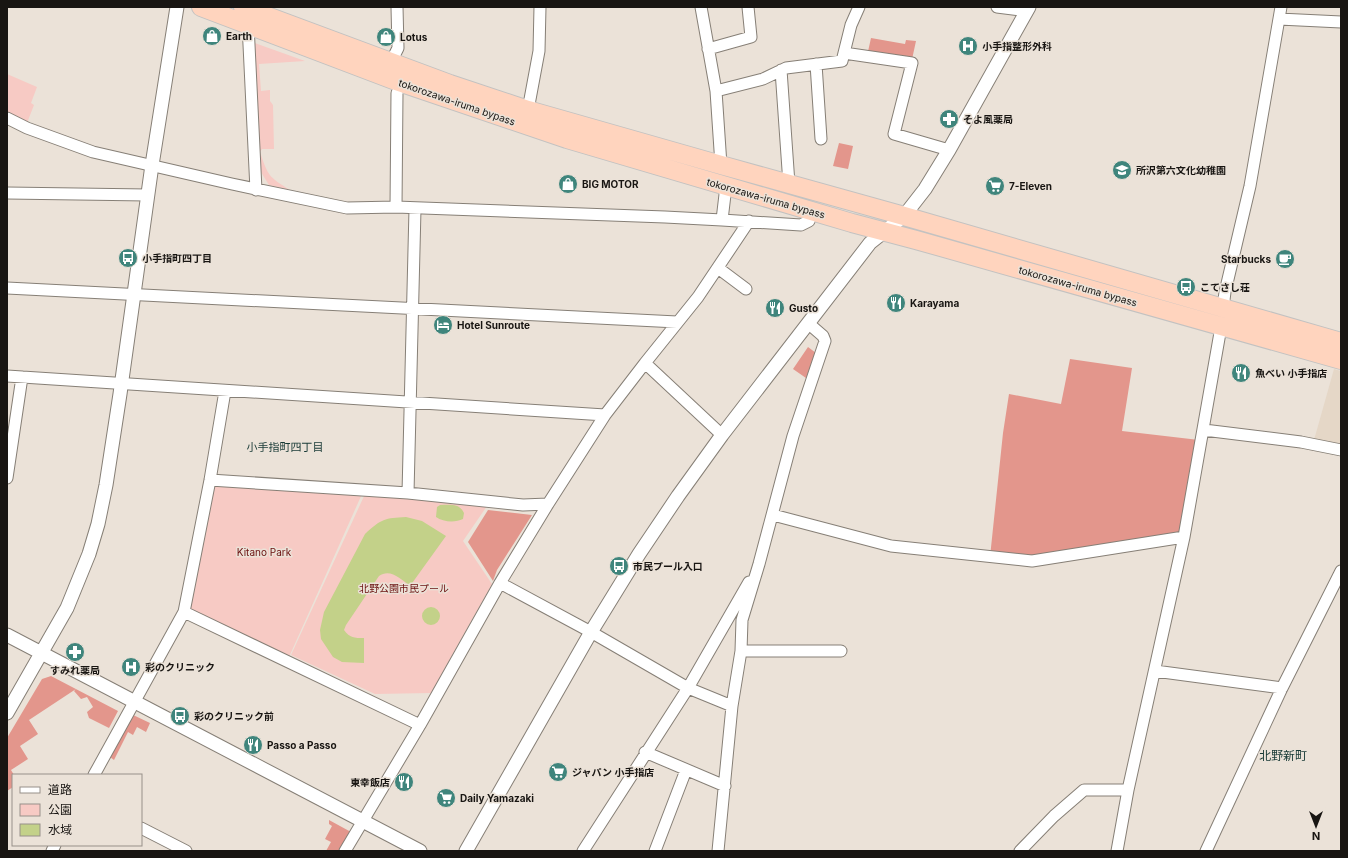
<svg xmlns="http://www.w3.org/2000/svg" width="1348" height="858" viewBox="0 0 1348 858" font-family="Inter,'Noto Sans JP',sans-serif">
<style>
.built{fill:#e5d7c7}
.green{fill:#f7cac4}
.forest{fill:#e3968c}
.water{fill:#c3d189}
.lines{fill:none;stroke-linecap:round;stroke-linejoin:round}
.minor-casing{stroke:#867f76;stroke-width:13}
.tertiary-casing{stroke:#867f76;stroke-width:15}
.trunk-casing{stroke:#c3c2c1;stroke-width:20}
.minor{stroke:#fff;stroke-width:11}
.tertiary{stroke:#fff;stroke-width:13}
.trunk{stroke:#ffd4be;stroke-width:18}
.labels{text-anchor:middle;stroke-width:3;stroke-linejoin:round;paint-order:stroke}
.poi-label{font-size:10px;font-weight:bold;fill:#181512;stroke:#ebe2d8;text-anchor:start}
.street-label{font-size:10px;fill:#181512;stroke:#ebe2d8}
.park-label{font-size:10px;fill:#6a0f0e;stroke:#ebe2d8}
.neighbourhood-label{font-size:11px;fill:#163834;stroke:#ebe2d8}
.quarter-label{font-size:12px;fill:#163834;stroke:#ebe2d8}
</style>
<rect width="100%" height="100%" fill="#ebe2d8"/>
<path class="built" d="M 1334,369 L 1341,371 L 1341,446 L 1314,440 Z"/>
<path class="green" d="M 252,42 L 305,61 L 259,64 L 261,91 L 270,90 L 270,101 L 273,105 L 274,149 L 262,149 L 260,152 C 268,176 269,177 290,190 L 269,185 L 259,169 Z
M 7,74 L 37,87 L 31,103 L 34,105 L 27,123 L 7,113 Z
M 211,482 L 362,494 L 289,657 L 187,610 Z
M 365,494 L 487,506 L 463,541 L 492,584 L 431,693 L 375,694 L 291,655 Z"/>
<path class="forest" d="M 871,38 L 905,44 L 906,40 L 916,41 L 911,64 L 867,56 Z
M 839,143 L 853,146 L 848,169 L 833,166 Z
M 808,347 L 816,353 L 806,378 L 793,369 Z
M 1070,359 L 1132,368 L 1122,431 L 1199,440 L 1181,534 L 1032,561 L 990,557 L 1003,433 L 1009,394 L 1061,404 Z
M 488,510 L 532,515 L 497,570 L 493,581 L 468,542 Z
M 51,676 L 118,711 L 109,728 L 89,718 L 87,712 L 93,707 L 87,697 L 81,699 L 74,691 L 76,689 L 29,720 L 38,734 L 20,746 L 28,759 L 11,770 L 14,775 L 13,775 L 13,787 L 7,791 L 7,738 L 42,679 Z
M 131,714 L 150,723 L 146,732 L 137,727 L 133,735 L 128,732 L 114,760 L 110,757 Z
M 329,820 L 351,832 L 340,851 L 326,851 L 331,842 L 325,839 L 332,826 L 329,824 Z"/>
<path class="water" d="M 440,505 C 451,505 459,503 464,513 L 463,519 C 455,523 443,522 436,517 L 437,507 Z
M 406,517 L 422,521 L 446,536 L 410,586 C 401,579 390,568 379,576 L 346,625 L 344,630 C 350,638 354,638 364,638 L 364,663 L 342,662 L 333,657 L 321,639 L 320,630 L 324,612 L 365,534 C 381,519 385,518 406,517 Z
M422 616a9 9 0 1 1 18 0a9 9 0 1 1-18 0Z"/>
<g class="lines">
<g class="minor-casing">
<path id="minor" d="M 701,7 L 716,91 L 721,165
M 997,7 L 1027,11
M 1279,19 L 1341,22
M 248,24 L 256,190
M 708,49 L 751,37 L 748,7
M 844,53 L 912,63 L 894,134 L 949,150
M 395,64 L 395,54 L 398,48 L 397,7
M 816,64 L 821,139
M 781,70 L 789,184
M 716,91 L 763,79 L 786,68 L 842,61 L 851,25 L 859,7
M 528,110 L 539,51 L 540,7
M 7,118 L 27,128 L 93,152 L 232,184 L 347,208 L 396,207 L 665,217 L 722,220 L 801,225 L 809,221
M 7,193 L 147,195
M 396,207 L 397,93
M 415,209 L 408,493 L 523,505 L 548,504
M 722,220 L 726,186
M 718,268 L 746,289
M 7,288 L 677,322
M 1223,308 L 1225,292 L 1250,186 L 1281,7
M 7,376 L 605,415
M 1204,430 L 1301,442 L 1341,450
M 722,435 L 645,363 L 698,297 L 749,221
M 7,478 L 22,377
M 210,480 L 408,493
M 773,515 L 891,546 L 1032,561 L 1184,537
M 500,583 L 591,632 L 688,688 L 732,706
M 184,612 L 420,725
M 741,651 L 841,651
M 1155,671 L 1282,688
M 645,752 L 725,786
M 94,775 L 184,612 L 210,480 L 225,391
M 141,828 L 186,851
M 52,851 L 55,845
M 345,851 L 420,725 L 500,583 L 548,504 L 605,415 L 645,363
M 583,851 L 688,688 L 749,582
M 655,851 L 686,770
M 718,851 L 732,706 L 741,651 L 742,620 L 759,564 L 793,436 L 825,341 L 823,336 L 808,323
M 1020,851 L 1054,816 L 1084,790 L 1128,790
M 1117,851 L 1128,790 L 1184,537 L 1221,327
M 1206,851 L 1282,688 L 1341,571"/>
</g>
<g class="tertiary-casing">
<path id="tertiary" d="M 7,635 L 420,851
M 7,713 L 67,608 L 89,554 L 98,524 L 106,485 L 120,394 L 152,165 L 177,7
M 466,851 L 591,632 L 639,554 L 678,496 L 722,435 L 870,243 L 904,216 L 925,189 L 949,150 L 1029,7"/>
</g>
<g class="trunk-casing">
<path id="trunk" d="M 201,7 L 396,81 L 567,139 L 852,223 L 916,240 L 1341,360
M 243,7 L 450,84 L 528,110 L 721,165 L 904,216 L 1341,342"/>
</g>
<use href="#minor" class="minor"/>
<use href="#tertiary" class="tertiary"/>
<use href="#trunk" class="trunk"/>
</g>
<defs>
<g id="shop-disc" transform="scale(1)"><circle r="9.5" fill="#3f857c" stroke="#ebe2d8"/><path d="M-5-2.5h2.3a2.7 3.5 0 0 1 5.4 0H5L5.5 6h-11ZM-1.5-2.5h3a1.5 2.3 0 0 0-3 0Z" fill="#fff"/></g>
<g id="hospital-disc" transform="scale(1)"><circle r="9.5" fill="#3f857c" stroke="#ebe2d8"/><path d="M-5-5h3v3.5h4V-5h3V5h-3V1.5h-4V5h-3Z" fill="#fff"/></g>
<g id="pharmacy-disc" transform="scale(1)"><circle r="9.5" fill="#3f857c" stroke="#ebe2d8"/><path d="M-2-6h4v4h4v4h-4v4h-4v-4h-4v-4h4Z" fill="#fff"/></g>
<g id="school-disc" transform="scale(1)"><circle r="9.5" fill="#3f857c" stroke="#ebe2d8"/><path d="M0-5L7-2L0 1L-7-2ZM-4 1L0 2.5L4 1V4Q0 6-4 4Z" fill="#fff"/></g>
<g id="supermarket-disc" transform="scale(1)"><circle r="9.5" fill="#3f857c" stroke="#ebe2d8"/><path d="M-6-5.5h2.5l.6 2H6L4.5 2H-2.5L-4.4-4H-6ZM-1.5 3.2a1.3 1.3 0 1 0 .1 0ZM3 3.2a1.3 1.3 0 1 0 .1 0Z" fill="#fff"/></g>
<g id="bus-disc" transform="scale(1)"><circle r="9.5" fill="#3f857c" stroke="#ebe2d8"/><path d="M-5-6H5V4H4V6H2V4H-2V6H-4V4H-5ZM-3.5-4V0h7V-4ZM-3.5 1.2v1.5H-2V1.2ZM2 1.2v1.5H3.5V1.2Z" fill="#fff"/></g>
<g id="cafe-disc" transform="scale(1)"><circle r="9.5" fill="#3f857c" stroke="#ebe2d8"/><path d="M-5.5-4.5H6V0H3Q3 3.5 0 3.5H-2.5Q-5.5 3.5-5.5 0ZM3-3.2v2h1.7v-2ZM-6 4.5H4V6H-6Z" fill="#fff"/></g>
<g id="restaurant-disc" transform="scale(1)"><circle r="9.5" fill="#3f857c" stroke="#ebe2d8"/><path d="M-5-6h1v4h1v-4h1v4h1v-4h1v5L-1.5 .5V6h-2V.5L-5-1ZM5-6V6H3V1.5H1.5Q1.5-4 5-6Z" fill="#fff"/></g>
<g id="hotel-disc" transform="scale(1)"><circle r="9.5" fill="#3f857c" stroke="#ebe2d8"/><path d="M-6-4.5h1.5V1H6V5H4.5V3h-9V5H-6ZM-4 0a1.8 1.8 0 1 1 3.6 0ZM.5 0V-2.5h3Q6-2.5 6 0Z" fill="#fff"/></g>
</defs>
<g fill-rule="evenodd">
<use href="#shop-disc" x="212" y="36"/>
<use href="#shop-disc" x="386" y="37"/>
<use href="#hospital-disc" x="968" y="46"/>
<use href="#pharmacy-disc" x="949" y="119"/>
<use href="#school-disc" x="1122" y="170"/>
<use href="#shop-disc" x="568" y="184"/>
<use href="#supermarket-disc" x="995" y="186"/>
<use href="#bus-disc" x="128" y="258"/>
<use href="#cafe-disc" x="1285" y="259"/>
<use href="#bus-disc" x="1186" y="287"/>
<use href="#restaurant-disc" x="896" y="303"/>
<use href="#restaurant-disc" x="775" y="308"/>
<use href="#hotel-disc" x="443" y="325"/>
<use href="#restaurant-disc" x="1241" y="373"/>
<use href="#bus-disc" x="619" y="566"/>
<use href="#pharmacy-disc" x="75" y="652"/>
<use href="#hospital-disc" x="131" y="667"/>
<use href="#bus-disc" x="180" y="716"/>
<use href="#restaurant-disc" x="253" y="745"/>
<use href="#supermarket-disc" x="558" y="772"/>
<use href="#restaurant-disc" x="404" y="782"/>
<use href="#supermarket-disc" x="446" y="798"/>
</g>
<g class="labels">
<g class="poi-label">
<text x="226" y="40">Earth</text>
<text x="400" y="41">Lotus</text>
<text x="982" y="50">小手指整形外科</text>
<text x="963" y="123">そよ風薬局</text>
<text x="1136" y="174">所沢第六文化幼稚園</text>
<text x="582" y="188">BIG MOTOR</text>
<text x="1009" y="190">7-Eleven</text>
<text x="142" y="262">小手指町四丁目</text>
<text x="1271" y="263" text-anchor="end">Starbucks</text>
<text x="1200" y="291">こてさし荘</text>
<text x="910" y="307">Karayama</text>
<text x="789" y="312">Gusto</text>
<text x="457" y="329">Hotel Sunroute</text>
<text x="1255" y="377">魚べい 小手指店</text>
<text x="633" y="570">市民プール入口</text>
<text x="145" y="671">彩のクリニック</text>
<text x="75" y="674" text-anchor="middle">すみれ薬局</text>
<text x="194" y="720">彩のクリニック前</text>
<text x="267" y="749">Passo a Passo</text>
<text x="572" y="776">ジャパン 小手指店</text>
<text x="390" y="786" text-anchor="end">東幸飯店</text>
<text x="460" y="802">Daily Yamazaki</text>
</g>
<g class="street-label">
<text transform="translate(457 102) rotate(19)" y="4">tokorozawa-iruma bypass</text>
<text transform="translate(766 198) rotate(16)" y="4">tokorozawa-iruma bypass</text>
<text transform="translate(1078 286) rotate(16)" y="4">tokorozawa-iruma bypass</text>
</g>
<g class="park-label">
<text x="264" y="556">Kitano Park</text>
<text x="404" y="592">北野公園市民プール</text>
</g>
<g class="neighbourhood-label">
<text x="285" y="451">小手指町四丁目</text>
</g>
<g class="quarter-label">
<text x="1283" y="760">北野新町</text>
</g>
</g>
<rect width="1348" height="858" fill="none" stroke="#181512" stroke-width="16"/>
<rect x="12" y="774" width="130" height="72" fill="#ebe2d8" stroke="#979089"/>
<rect x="20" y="787" width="20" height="6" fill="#ffffff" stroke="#979089"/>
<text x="48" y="794" font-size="12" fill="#181512">道路</text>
<rect x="20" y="804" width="20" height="12" fill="#f7cac4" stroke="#979089"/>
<text x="48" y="814" font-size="12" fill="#181512">公園</text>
<rect x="20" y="824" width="20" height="12" fill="#c3d189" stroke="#979089"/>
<text x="48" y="834" font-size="12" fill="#181512">水域</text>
<g transform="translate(1316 826) rotate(180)" stroke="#ebe2d8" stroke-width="3" paint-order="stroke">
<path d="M0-3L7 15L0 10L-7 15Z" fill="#181512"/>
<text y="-6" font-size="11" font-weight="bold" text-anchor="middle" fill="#181512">N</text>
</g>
</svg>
